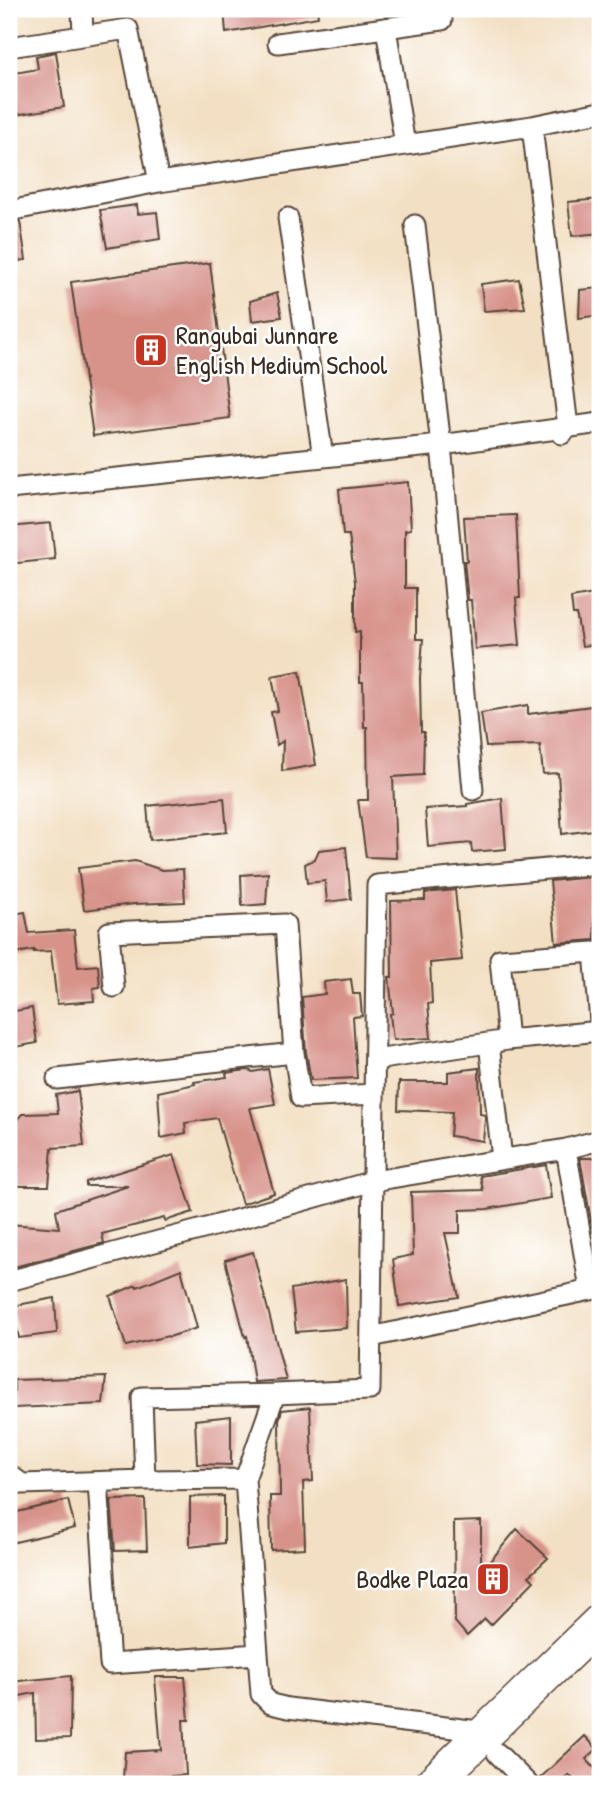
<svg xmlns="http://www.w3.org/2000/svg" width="609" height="1793" viewBox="0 0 609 1793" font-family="'Patrick Hand',sans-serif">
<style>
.building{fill:#d7928a}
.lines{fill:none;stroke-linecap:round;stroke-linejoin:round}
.street-casing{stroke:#574537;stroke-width:23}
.highway-casing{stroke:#574537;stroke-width:38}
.street{stroke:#fff;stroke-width:19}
.highway{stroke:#fff;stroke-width:35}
.labels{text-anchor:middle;stroke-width:5;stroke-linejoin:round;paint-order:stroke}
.poi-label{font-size:26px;fill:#3b2a1e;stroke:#fff;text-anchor:start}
</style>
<rect width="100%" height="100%" fill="#fff"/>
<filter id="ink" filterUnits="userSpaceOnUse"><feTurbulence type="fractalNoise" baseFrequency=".0143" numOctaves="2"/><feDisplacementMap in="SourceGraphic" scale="14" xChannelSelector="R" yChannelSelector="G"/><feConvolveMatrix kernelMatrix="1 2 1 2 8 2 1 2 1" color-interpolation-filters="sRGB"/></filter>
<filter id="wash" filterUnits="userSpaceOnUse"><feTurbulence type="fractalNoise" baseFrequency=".00686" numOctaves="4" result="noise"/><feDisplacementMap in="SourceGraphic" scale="28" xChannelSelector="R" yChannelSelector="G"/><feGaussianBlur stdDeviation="1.57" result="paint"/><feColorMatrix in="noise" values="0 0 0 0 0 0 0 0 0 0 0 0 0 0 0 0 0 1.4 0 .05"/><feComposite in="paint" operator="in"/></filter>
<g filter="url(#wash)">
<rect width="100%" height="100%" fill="#f3e0c4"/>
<g id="blocks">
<path class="building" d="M 224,9 L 317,9 L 318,17 L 226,33 Z
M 56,52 L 64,107 L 9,116 L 9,74 L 38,69 L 36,56 Z
M 600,199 L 600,233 L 572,236 L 568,202 Z
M 137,205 L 138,214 L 157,212 L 160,239 L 107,248 L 100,210 Z
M 20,221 L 26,260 L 9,262 L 9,223 Z
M 210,263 L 230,418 L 93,436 L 71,282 Z
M 519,279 L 525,308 L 484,311 L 481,284 Z
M 600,288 L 600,315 L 579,318 L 580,290 Z
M 277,293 L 282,317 L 252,321 L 250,301 Z
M 408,482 L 411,529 L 405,530 L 405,588 L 416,588 L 416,639 L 423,639 L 420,678 L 421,732 L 424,732 L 423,775 L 393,777 L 396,858 L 366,857 L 358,800 L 368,800 L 367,727 L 364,727 L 363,682 L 360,682 L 360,631 L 355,632 L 355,582 L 349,535 L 343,535 L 339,489 Z
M 516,515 L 520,598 L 516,598 L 520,645 L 475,649 L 471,600 L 468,600 L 464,561 L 467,561 L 464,517 Z
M 51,523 L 55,559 L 9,564 L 9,527 Z
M 600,593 L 600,644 L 582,646 L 577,618 L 576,614 L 573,614 L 571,598 Z
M 300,671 L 316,765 L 282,771 L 283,741 L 277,745 L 271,712 L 278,711 L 272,676 Z
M 528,705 L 528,714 L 600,705 L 600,829 L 562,834 L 558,773 L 543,774 L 540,745 L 486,747 L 481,713 Z
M 224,798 L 227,832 L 150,840 L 147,806 Z
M 502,798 L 506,849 L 472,852 L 471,843 L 428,847 L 425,809 L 467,806 L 467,804 Z
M 346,847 L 351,899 L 327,902 L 325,881 L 307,883 L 305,864 L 315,859 L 319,850 Z
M 135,861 L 162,870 L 183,869 L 185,902 L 134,904 L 84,910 L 78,868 Z
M 268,873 L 266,904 L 242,906 L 241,875 Z
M 593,877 L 595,940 L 556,943 L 550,881 Z
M 455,890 L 462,960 L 430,963 L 432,1003 L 428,1004 L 431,1038 L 393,1040 L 390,1014 L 393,1013 L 389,977 L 392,977 L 391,901 L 425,900 L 425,893 Z
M 25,912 L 29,933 L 74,930 L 78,967 L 98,965 L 100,987 L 93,988 L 94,1001 L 57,1004 L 51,951 L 34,952 L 34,950 L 9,954 L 9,915 Z
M 351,979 L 353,994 L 360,994 L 362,1016 L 353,1017 L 357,1078 L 311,1080 L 306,1052 L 302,997 L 325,994 L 324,982 Z
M 32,1008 L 37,1043 L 9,1048 L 9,1012 Z
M 479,1068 L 480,1114 L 485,1115 L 485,1119 L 483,1141 L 450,1136 L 452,1112 L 398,1110 L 399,1082 L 448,1082 L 448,1072 Z
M 268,1069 L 275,1104 L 250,1108 L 274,1193 L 242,1204 L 217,1118 L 185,1123 L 186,1133 L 161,1138 L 158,1092 L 195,1084 L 194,1082 L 227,1077 L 226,1073 L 248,1070 L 253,1072 Z
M 78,1091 L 84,1146 L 52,1148 L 49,1186 L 9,1186 L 9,1156 L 16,1156 L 14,1123 L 22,1114 L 58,1113 L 56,1095 Z
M 174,1155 L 193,1212 L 165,1221 L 164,1218 L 102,1234 L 104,1243 L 14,1267 L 9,1267 L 9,1224 L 59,1228 L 56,1210 L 128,1186 L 86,1186 L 86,1182 Z
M 580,1158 L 600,1158 L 600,1231 L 593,1232 Z
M 546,1165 L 551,1198 L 487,1209 L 460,1210 L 460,1233 L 445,1233 L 459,1297 L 399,1306 L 393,1259 L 413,1255 L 411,1192 L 483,1190 L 480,1176 Z
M 253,1252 L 286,1380 L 254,1382 L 247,1336 L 245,1337 L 225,1260 Z
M 181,1269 L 197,1328 L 169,1337 L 168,1336 L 126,1346 L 110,1296 L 136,1285 L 137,1287 Z
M 346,1279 L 347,1328 L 296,1332 L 291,1289 Z
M 55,1298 L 57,1333 L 19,1338 L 12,1306 Z
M 106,1377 L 103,1404 L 14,1408 L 14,1380 Z
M 310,1407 L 313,1481 L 303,1482 L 305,1548 L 271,1550 L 270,1496 L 280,1496 L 279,1420 L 282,1410 Z
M 231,1416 L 231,1465 L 197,1464 L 195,1420 Z
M 224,1496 L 224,1543 L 190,1547 L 190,1497 Z
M 145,1499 L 147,1550 L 115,1551 L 111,1500 Z
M 68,1500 L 75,1528 L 11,1543 L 9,1533 L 9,1514 Z
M 481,1521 L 481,1572 L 517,1529 L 548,1558 L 529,1576 L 534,1581 L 491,1625 L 485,1619 L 467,1636 L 455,1622 L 454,1522 Z
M 71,1676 L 70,1738 L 36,1739 L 35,1693 L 9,1698 L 9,1682 Z
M 155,1677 L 185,1677 L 189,1720 L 183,1720 L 186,1775 L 123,1779 L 125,1752 L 161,1750 Z
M 585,1736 L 597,1749 L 586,1759 L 600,1774 L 600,1784 L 578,1784 L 569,1775 L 559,1784 L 540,1784 L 539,1779 Z"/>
</g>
</g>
<g filter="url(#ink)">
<use href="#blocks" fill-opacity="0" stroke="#574537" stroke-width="2"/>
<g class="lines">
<g class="street-casing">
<path id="street" d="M 82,9 L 83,36
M 386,28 L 405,145
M 278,43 L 442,20
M 9,47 L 128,29 L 159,182
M 532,126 L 600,112
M 9,211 L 159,182 L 532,126 L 568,427 L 562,434
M 288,218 L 323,457
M 9,489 L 441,445 L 415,225
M 473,790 L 441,445 L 600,423
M 508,1040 L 600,1031
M 489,1043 L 502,1159
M 294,1053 L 301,1098 L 374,1094
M 375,1060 L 508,1040 L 500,959 L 594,952 L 600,1022
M 57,1079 L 294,1053 L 285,924 L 109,932 L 114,987
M 566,1149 L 590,1289
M 9,1281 L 203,1229 L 373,1181 L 566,1149 L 600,1140
M 371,1337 L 600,1288
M 275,1394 L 370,1390 L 377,885 L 600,864
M 9,1474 L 22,1484 L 145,1480 L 245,1479 L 261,1694 L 271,1704 L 288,1708 L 487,1732
M 145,1480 L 142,1397 L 275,1394 L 245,1479
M 98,1482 L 110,1664 L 258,1654
M 497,1753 L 528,1784"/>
</g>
<g class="highway-casing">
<path id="highway" d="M 432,1784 L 600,1622"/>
</g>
<use href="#street" class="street"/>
<use href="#highway" class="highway"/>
</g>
</g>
<defs>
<g id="building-square" transform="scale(1.75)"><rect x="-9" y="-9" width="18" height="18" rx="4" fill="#c8321e" stroke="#fff"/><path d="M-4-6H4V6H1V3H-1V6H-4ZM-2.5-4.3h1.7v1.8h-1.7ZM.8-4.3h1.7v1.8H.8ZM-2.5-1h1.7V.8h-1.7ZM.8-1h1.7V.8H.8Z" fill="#fff"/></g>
</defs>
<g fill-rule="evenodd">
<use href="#building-square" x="151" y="350"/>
<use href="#building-square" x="493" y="1579"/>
</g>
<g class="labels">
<g class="poi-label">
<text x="176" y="344">Rangubai Junnare<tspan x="176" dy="30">English Medium School</tspan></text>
<text x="468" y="1588" text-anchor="end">Bodke Plaza</text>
</g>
</g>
<rect width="609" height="1793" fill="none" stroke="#fff" stroke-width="35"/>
</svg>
